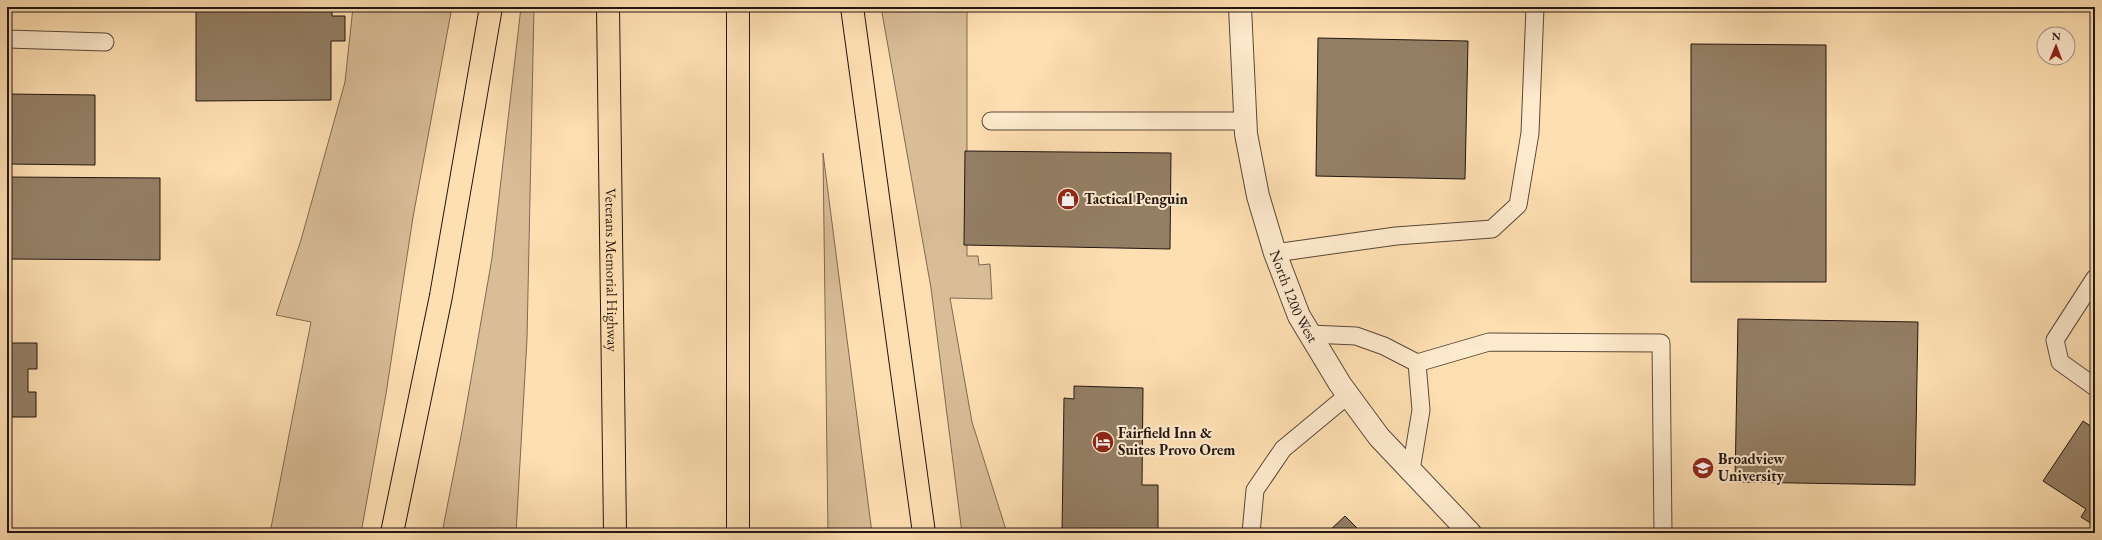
<svg xmlns="http://www.w3.org/2000/svg" width="2102" height="540" viewBox="0 0 2102 540" font-family="'EB Garamond',serif">
<style>
.green{fill:#d9bd97;stroke:#7e6a54}
.building{fill:#947f65;stroke:#221611}
.lines{fill:none;stroke-linecap:round;stroke-linejoin:round}
.service-casing{stroke:#594839;stroke-width:19}
.tertiary-casing{stroke:#594839;stroke-width:24}
.motorway-casing{stroke:#221611;stroke-width:24}
.service{stroke:#feeacd;stroke-width:17}
.tertiary{stroke:#feeacd;stroke-width:22}
.motorway{stroke:#fedfb2;stroke-width:22}
.labels{text-anchor:middle;stroke-width:4;stroke-linejoin:round;paint-order:stroke}
.poi-label{font-size:15px;font-weight:bold;fill:#221611;stroke:#feeacd;text-anchor:start}
.street-label{font-size:15px;fill:#221611;stroke:#feeacd}
</style>
<rect width="100%" height="100%" fill="#fedfb2"/>
<filter id="stains"><feTurbulence type="fractalNoise" baseFrequency=".005" numOctaves="4"/><feColorMatrix values="0 0 0 0 .2 0 0 0 0 .09 0 0 0 0 .02 0 0 0 .5 -.17"/></filter>
<radialGradient id="worn" r=".72"><stop offset=".6" stop-color="#630" stop-opacity="0"/><stop offset="1" stop-color="#630" stop-opacity=".3"/></radialGradient>
<path class="green" d="M 353,7 L 452,7 L 413,217 L 386,394 L 361,533 L 270,533 L 311,322 L 276,315 L 301,240 L 345,82 Z
M 521,7 L 534,7 L 527,339 L 516,533 L 442,533 L 462,431 L 492,258 Z
M 881,7 L 967,7 L 967,256 L 978,256 L 979,265 L 990,264 L 992,299 L 950,298 L 972,422 L 1007,533 L 962,533 L 931,288 Z
M 823,153 L 872,533 L 828,533 Z"/>
<path class="building" d="M 196,7 L 332,7 L 332,16 L 345,16 L 345,41 L 331,41 L 331,100 L 196,101 Z
M 1318,38 L 1468,41 L 1465,179 L 1316,176 Z
M 1691,44 L 1826,45 L 1826,282 L 1691,282 Z
M 7,94 L 95,95 L 95,165 L 7,164 Z
M 965,151 L 1171,153 L 1170,249 L 964,245 Z
M 7,177 L 160,178 L 160,260 L 7,259 Z
M 1738,319 L 1918,322 L 1915,485 L 1735,482 Z
M 7,343 L 37,343 L 37,369 L 28,369 L 28,392 L 36,392 L 36,417 L 7,417 Z
M 1074,386 L 1143,388 L 1142,485 L 1158,485 L 1158,533 L 1062,533 L 1064,398 L 1074,399 Z
M 2083,421 L 2095,429 L 2095,526 L 2081,517 L 2086,509 L 2043,481 Z
M 1345,516 L 1362,533 L 1327,533 Z"/>
<g class="lines">
<g class="service-casing">
<path id="service" d="M 7,39 L 105,42
M 991,121 L 1246,121
M 1275,253 L 1396,236 L 1492,229 L 1518,205 L 1530,133 L 1535,7
M 2095,278 L 2055,340 L 2060,362 L 2095,387
M 1310,334 L 1356,336 L 1384,346 L 1417,363 L 1421,410 L 1411,470
M 1417,363 L 1489,342 L 1661,343 L 1663,533
M 1251,533 L 1255,490 L 1283,449 L 1348,395"/>
</g>
<g class="tertiary-casing">
<g id="tertiary">
<path id="s1" d="M 1240,7 L 1246,134 L 1258,196 L 1275,253 L 1299,316 L 1340,384 L 1379,437 L 1470,533"/>
</g>
</g>
<g class="motorway-casing">
<g id="motorway">
<path id="s2" d="M 608,7 L 615,533"/>
<path d="M 852,7 L 924,533"/>
<path d="M 392,533 L 441,296 L 491,7"/>
<path d="M 738,533 L 738,7"/>
</g>
</g>
<use href="#service" class="service"/>
<use href="#tertiary" class="tertiary"/>
<use href="#motorway" class="motorway"/>
</g>
<defs>
<g id="shop-disc" transform="scale(1.15)"><circle r="9.5" fill="#8f2418" stroke="#feeacd"/><path d="M-5-2.5h2.3a2.7 3.5 0 0 1 5.4 0H5L5.5 6h-11ZM-1.5-2.5h3a1.5 2.3 0 0 0-3 0Z" fill="#fff"/></g>
<g id="hotel-disc" transform="scale(1.15)"><circle r="9.5" fill="#8f2418" stroke="#feeacd"/><path d="M-6-4.5h1.5V1H6V5H4.5V3h-9V5H-6ZM-4 0a1.8 1.8 0 1 1 3.6 0ZM.5 0V-2.5h3Q6-2.5 6 0Z" fill="#fff"/></g>
<g id="university-disc" transform="scale(1.15)"><circle r="9.5" fill="#8f2418" stroke="#feeacd"/><path d="M0-5L7-2L0 1L-7-2ZM-4 1L0 2.5L4 1V4Q0 6-4 4Z" fill="#fff"/></g>
</defs>
<g fill-rule="evenodd">
<use href="#shop-disc" x="1068" y="199"/>
<use href="#hotel-disc" x="1103" y="442"/>
<use href="#university-disc" x="1703" y="468"/>
</g>
<g class="labels">
<g class="poi-label">
<text x="1084" y="204">Tactical Penguin</text>
<text x="1118" y="438">Fairfield Inn &amp;<tspan x="1118" dy="17">Suites Provo Orem</tspan></text>
<text x="1718" y="464">Broadview<tspan x="1718" dy="17">University</tspan></text>
</g>
<g class="street-label">
<text dy="5" stroke="none"><textPath href="#s2" startOffset="263">Veterans Memorial Highway</textPath></text>
<text dy="5" stroke="none"><textPath href="#s1" startOffset="297">North 1200 West</textPath></text>
</g>
</g>
<rect width="2102" height="540" fill="none" stroke="#fedfb2" stroke-width="24"/>
<rect x="8" y="8" width="2086" height="524" fill="none" stroke="#221611" stroke-width="2"/>
<rect x="12" y="12" width="2078" height="516" fill="none" stroke="#221611"/>
<g transform="translate(2056 46) rotate(1)"><circle r="19" fill="#feeacd" stroke="#a69582"/>
<path d="M0-3L7 15L0 10L-7 15Z" fill="#8f2418"/>
<text y="-6" font-size="11" font-weight="bold" text-anchor="middle" fill="#221611">N</text>
</g>
<rect width="100%" height="100%" filter="url(#stains)"/>
<rect width="100%" height="100%" fill="url(#worn)"/>
</svg>
